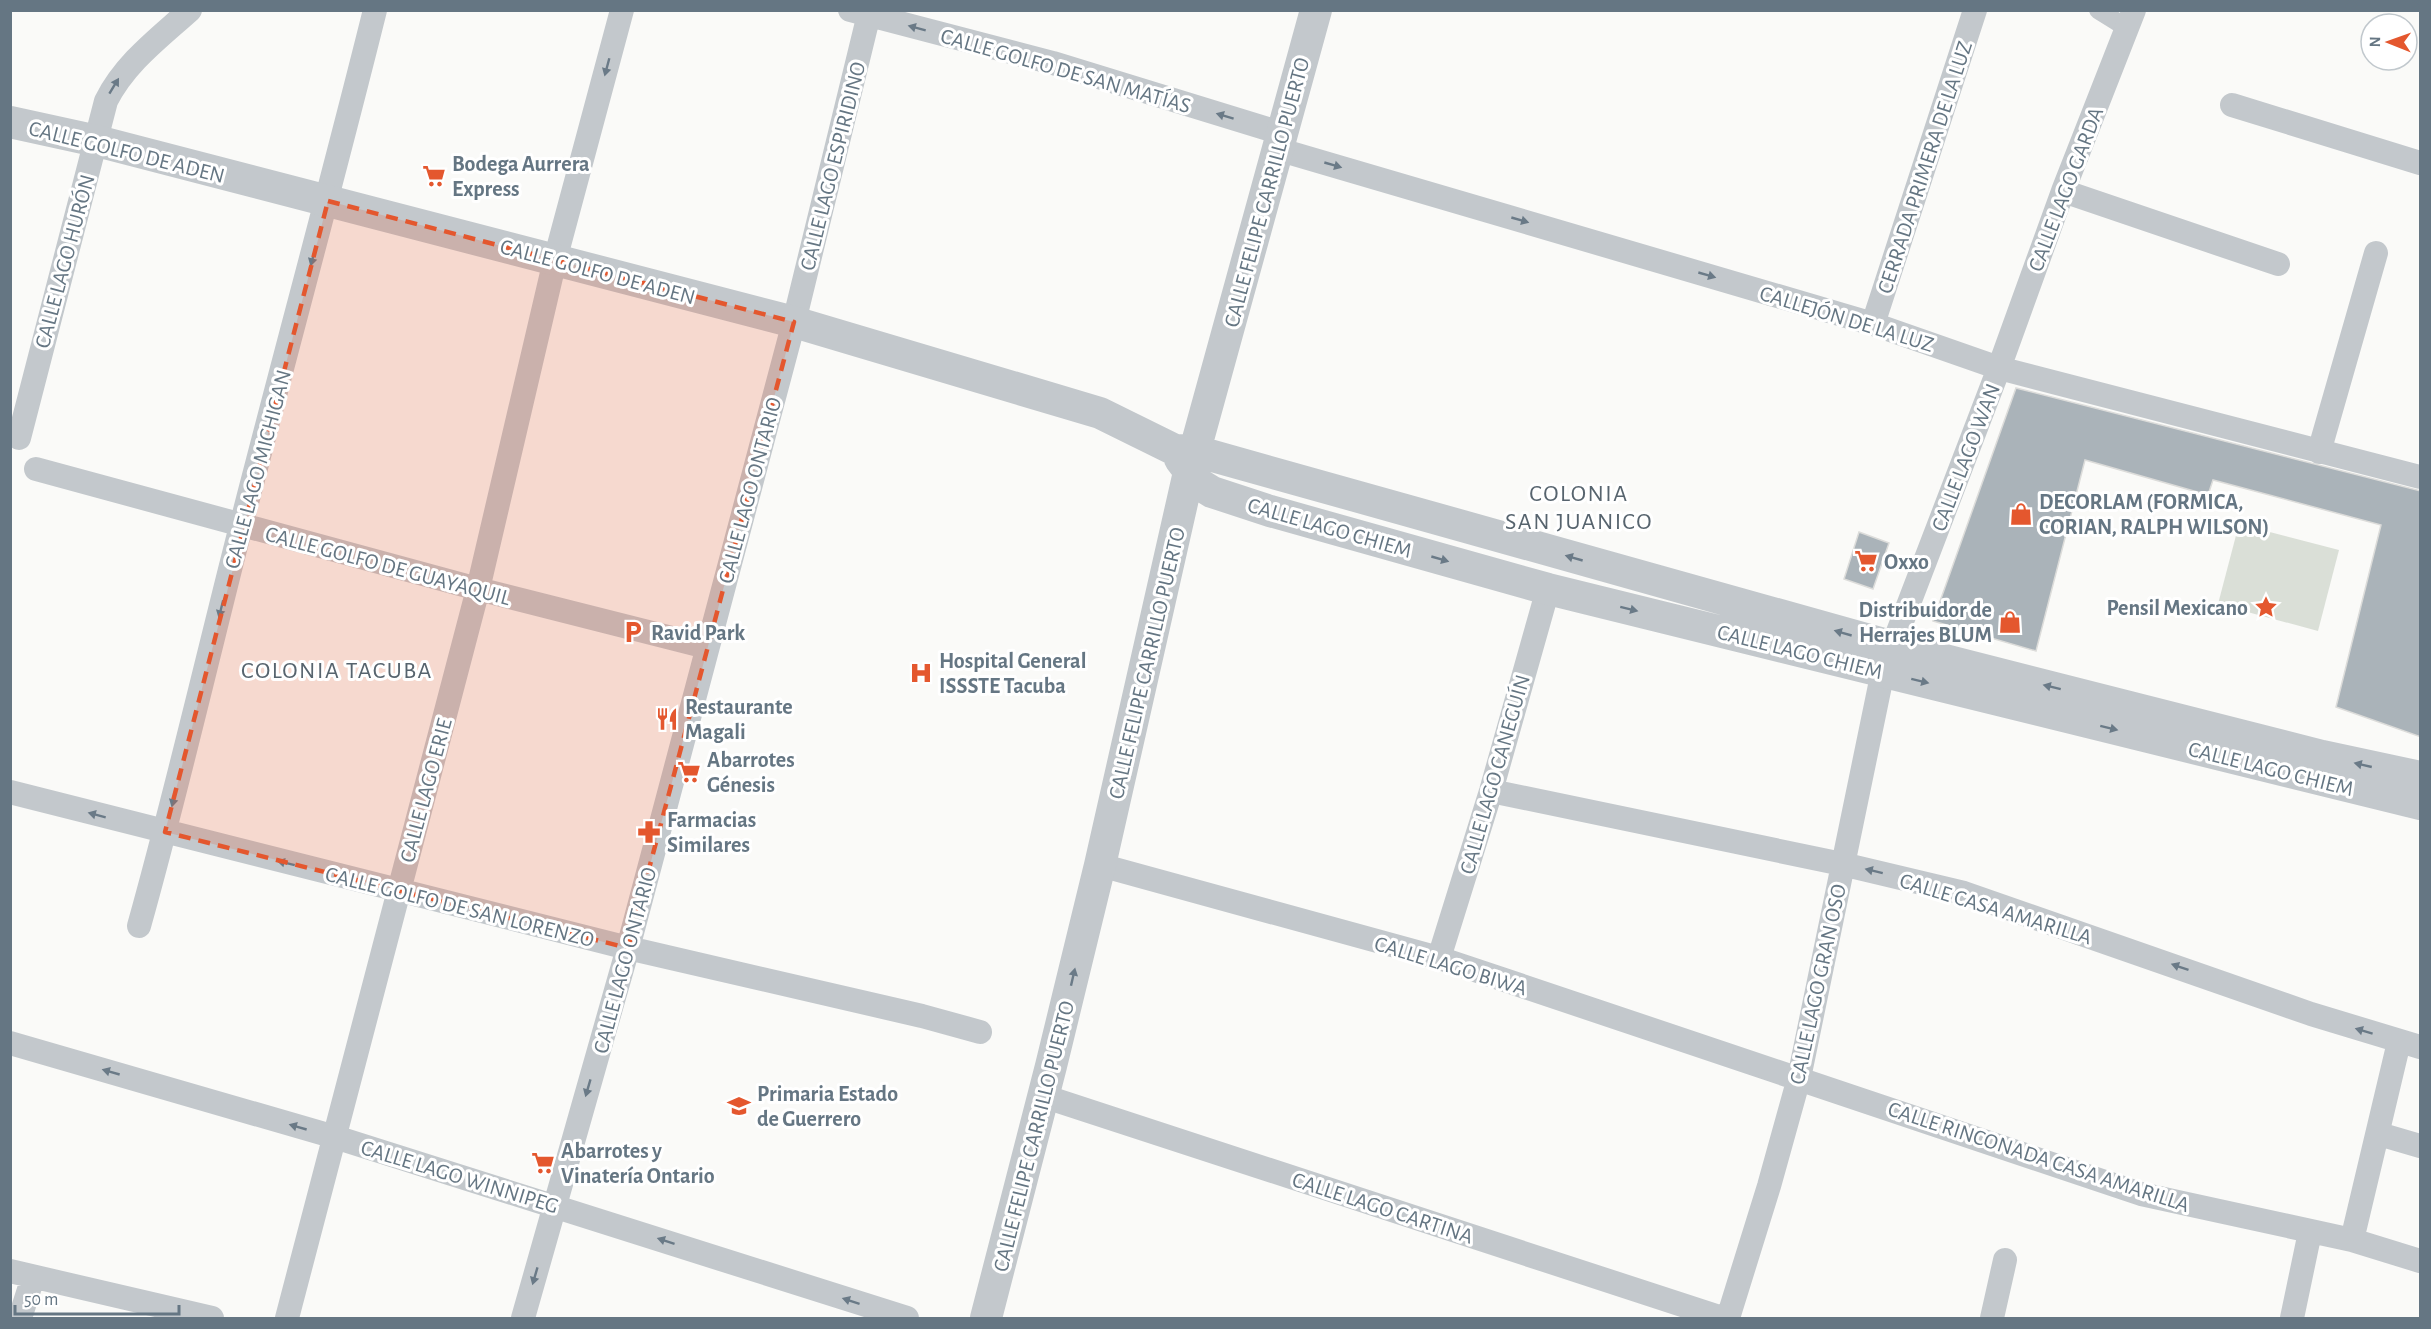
<svg xmlns="http://www.w3.org/2000/svg" width="2431" height="1329" viewBox="0 0 2431 1329" font-family="'Alegreya Sans',sans-serif">
<style>
.green{fill:#dadfd7}
.building{fill:#aab3b9;stroke:#dcdcda;stroke-width:1.5}
.lines{fill:none;stroke-linecap:round;stroke-linejoin:round}
.pedestrian{stroke:#c3c8cc;stroke-width:18}
.minor{stroke:#c3c8cc;stroke-width:24}
.tertiary{stroke:#c3c8cc;stroke-width:32}
.oneway{fill:#6a7a87}
.marked{fill:#e4572e;fill-opacity:0.2;stroke:#e4572e;stroke-width:4.5;stroke-dasharray:12 8;stroke-linejoin:round}
.labels{text-anchor:middle;stroke-width:6;stroke-linejoin:round;paint-order:stroke}
.street-label{font-size:22px;fill:#657683;stroke:#fff}
.poi-label{font-size:22px;font-weight:bold;fill:#657683;stroke:#fff;text-anchor:start}
.neighbourhood-label{font-size:24px;letter-spacing:1.5px;fill:#57646e;stroke:#fff}
</style>
<rect width="100%" height="100%" fill="#fafaf8"/>
<path class="green" d="M 2239,524 L 2339,550 L 2318,631 L 2218,604 Z"/>
<path class="building" d="M 2016,388 L 2421,491 L 2421,737 L 2336,707 L 2381,525 L 2213,480 L 2208,495 L 2085,460 L 2036,651 L 1933,621 Z
M 1859,532 L 1889,543 L 1873,589 L 1844,579 Z"/>
<g class="lines">
<path class="pedestrian" d="M 2098,10 L 2127,28"/>
<path class="minor" d="M 850,10 L 1053,63 L 1281,133
M 2232,105 L 2420,163
M 1277,149 L 1873,324 L 1999,368 L 2420,477
M 2063,191 L 2278,264
M 1873,324 L 1975,10
M 19,438 L 106,101 C 125,63 159,38 190,10
M 2319,452 L 2376,253
M 36,469 L 478,589 L 707,647
M 1491,791 L 1842,864 L 1964,893 L 2311,1014 L 2420,1047
M 10,792 L 628,948 L 922,1016 L 980,1032
M 1100,865 L 1439,958 L 2141,1194 L 2352,1240 L 2420,1261
M 139,926 C 176,794 207,659 241,526 C 285,354 332,183 375,10
M 1439,958 L 1491,791 L 1548,589
M 10,1043 L 335,1137 L 907,1318
M 1043,1096 L 1722,1318
M 2379,1134 L 2420,1146
M 2352,1240 L 2399,1042
M 10,1271 L 212,1318
M 20,1318 L 33,1277
M 287,1318 L 478,589 L 555,260 L 622,10
M 523,1318 L 628,948 L 794,322 L 870,10
M 1728,1318 L 1769,1186 L 1799,1078 L 1883,671 L 1999,368 L 2063,191 L 2134,10
M 1992,1318 L 2005,1260
M 2292,1318 L 2310,1232"/>
<path class="tertiary" d="M 10,122 L 97,141 L 794,322 L 1100,413 L 1175,450 L 1195,451 L 1894,647 L 2322,756 L 2420,777
M 1180,459 L 1199,484 L 1212,492 L 1270,511 L 1548,589 L 2420,804
M 986,1318 L 1051,1066 L 1100,865 L 1189,472 L 1316,10"/>
</g>
<defs><path id="oneway-solid" d="M-6-.8H1V-3.2L6.5 0L1 3.2V.8H-6Z" transform="scale(1.5)"/></defs>
<g class="oneway">
<use href="#oneway-solid" transform="translate(917 28) rotate(-165)"/>
<use href="#oneway-solid" transform="translate(607 67) rotate(105)"/>
<use href="#oneway-solid" transform="translate(114 86) rotate(-59)"/>
<use href="#oneway-solid" transform="translate(1225 116) rotate(-163)"/>
<use href="#oneway-solid" transform="translate(1333 165) rotate(16)"/>
<use href="#oneway-solid" transform="translate(1520 220) rotate(16)"/>
<use href="#oneway-solid" transform="translate(313 257) rotate(105)"/>
<use href="#oneway-solid" transform="translate(1707 275) rotate(16)"/>
<use href="#oneway-solid" transform="translate(1574 558) rotate(-164)"/>
<use href="#oneway-solid" transform="translate(1440 559) rotate(16)"/>
<use href="#oneway-solid" transform="translate(221 609) rotate(104)"/>
<use href="#oneway-solid" transform="translate(1629 609) rotate(14)"/>
<use href="#oneway-solid" transform="translate(1843 633) rotate(-164)"/>
<use href="#oneway-solid" transform="translate(1920 681) rotate(14)"/>
<use href="#oneway-solid" transform="translate(2052 687) rotate(-166)"/>
<use href="#oneway-solid" transform="translate(2109 728) rotate(14)"/>
<use href="#oneway-solid" transform="translate(2363 765) rotate(-167)"/>
<use href="#oneway-solid" transform="translate(174 798) rotate(104)"/>
<use href="#oneway-solid" transform="translate(97 815) rotate(-165)"/>
<use href="#oneway-solid" transform="translate(286 863) rotate(-166)"/>
<use href="#oneway-solid" transform="translate(1874 871) rotate(-166)"/>
<use href="#oneway-solid" transform="translate(2180 967) rotate(-161)"/>
<use href="#oneway-solid" transform="translate(1073 977) rotate(-77)"/>
<use href="#oneway-solid" transform="translate(2364 1031) rotate(-163)"/>
<use href="#oneway-solid" transform="translate(111 1072) rotate(-164)"/>
<use href="#oneway-solid" transform="translate(588 1088) rotate(106)"/>
<use href="#oneway-solid" transform="translate(298 1127) rotate(-164)"/>
<use href="#oneway-solid" transform="translate(666 1241) rotate(-162)"/>
<use href="#oneway-solid" transform="translate(535 1276) rotate(106)"/>
<use href="#oneway-solid" transform="translate(851 1301) rotate(-162)"/>
</g>
<path class="marked" d="M 328,201 L 794,322 L 628,948 L 165,832 Z"/>
<defs>
<g id="supermarket-bare" transform="scale(1.8)"><path d="M-6-5.5h2.5l.6 2H6L4.5 2H-2.5L-4.4-4H-6ZM-1.5 3.2a1.3 1.3 0 1 0 .1 0ZM3 3.2a1.3 1.3 0 1 0 .1 0Z" fill="#e4572e" stroke="#fff" stroke-width="2.5" paint-order="stroke"/></g>
<g id="shop-bare" transform="scale(1.8)"><path d="M-5-2.5h2.3a2.7 3.5 0 0 1 5.4 0H5L5.5 6h-11ZM-1.5-2.5h3a1.5 2.3 0 0 0-3 0Z" fill="#e4572e" stroke="#fff" stroke-width="2.5" paint-order="stroke"/></g>
<g id="sight-bare" transform="scale(1.8)"><path d="M0-6L1.8-2.2L6-1.7L2.9 1.2L3.7 5.4L0 3.3L-3.7 5.4L-2.9 1.2L-6-1.7L-1.8-2.2Z" fill="#e4572e" stroke="#fff" stroke-width="2.5" paint-order="stroke"/></g>
<g id="parking-bare" transform="scale(1.8)"><path d="M-3.5-5.5H1a3.5 3.5 0 0 1 0 7H-1V5.5H-3.5ZM-1-3.4V-.6H.8a1.4 1.4 0 0 0 0-2.8Z" fill="#e4572e" stroke="#fff" stroke-width="2.5" paint-order="stroke"/></g>
<g id="hospital-bare" transform="scale(1.8)"><path d="M-5-5h3v3.5h4V-5h3V5h-3V1.5h-4V5h-3Z" fill="#e4572e" stroke="#fff" stroke-width="2.5" paint-order="stroke"/></g>
<g id="restaurant-bare" transform="scale(1.8)"><path d="M-5-6h1v4h1v-4h1v4h1v-4h1v5L-1.5 .5V6h-2V.5L-5-1ZM5-6V6H3V1.5H1.5Q1.5-4 5-6Z" fill="#e4572e" stroke="#fff" stroke-width="2.5" paint-order="stroke"/></g>
<g id="pharmacy-bare" transform="scale(1.8)"><path d="M-2-6h4v4h4v4h-4v4h-4v-4h-4v-4h4Z" fill="#e4572e" stroke="#fff" stroke-width="2.5" paint-order="stroke"/></g>
<g id="school-bare" transform="scale(1.8)"><path d="M0-5L7-2L0 1L-7-2ZM-4 1L0 2.5L4 1V4Q0 6-4 4Z" fill="#e4572e" stroke="#fff" stroke-width="2.5" paint-order="stroke"/></g>
</defs>
<g fill-rule="evenodd">
<use href="#supermarket-bare" x="434" y="176"/>
<use href="#shop-bare" x="2021" y="514"/>
<use href="#supermarket-bare" x="1866" y="561"/>
<use href="#sight-bare" x="2266" y="607"/>
<use href="#shop-bare" x="2010" y="622"/>
<use href="#parking-bare" x="633" y="632"/>
<use href="#hospital-bare" x="921" y="673"/>
<use href="#restaurant-bare" x="667" y="719"/>
<use href="#supermarket-bare" x="689" y="772"/>
<use href="#pharmacy-bare" x="649" y="832"/>
<use href="#school-bare" x="739" y="1106"/>
<use href="#supermarket-bare" x="543" y="1163"/>
</g>
<g class="labels">
<g class="street-label">
<text transform="translate(1066 70) rotate(16)" y="8">CALLE GOLFO DE SAN MATÍAS</text>
<text transform="translate(127 151) rotate(14)" y="8">CALLE GOLFO DE ADEN</text>
<text transform="translate(832 166) rotate(-76)" y="8">CALLE LAGO ESPIRIDINO</text>
<text transform="translate(1924 167) rotate(-72)" y="8">CERRADA PRIMERA DE LA LUZ</text>
<text transform="translate(2065 189) rotate(-69)" y="8">CALLE LAGO GARDA</text>
<text transform="translate(1266 192) rotate(-75)" y="8">CALLE FELIPE CARRILLO PUERTO</text>
<text transform="translate(64 261) rotate(-75)" y="8">CALLE LAGO HURÓN</text>
<text transform="translate(598 271) rotate(15)" y="8">CALLE GOLFO DE ADEN</text>
<text transform="translate(1847 318) rotate(17)" y="8">CALLEJÓN DE LA LUZ</text>
<text transform="translate(1965 457) rotate(-69)" y="8">CALLE LAGO WAN</text>
<text transform="translate(257 469) rotate(-75)" y="8">CALLE LAGO MICHIGAN</text>
<text transform="translate(749 490) rotate(-75)" y="8">CALLE LAGO ONTARIO</text>
<text transform="translate(1330 527) rotate(16)" y="8">CALLE LAGO CHIEM</text>
<text transform="translate(388 565) rotate(15)" y="8">CALLE GOLFO DE GUAYAQUIL</text>
<text transform="translate(1800 651) rotate(14)" y="8">CALLE LAGO CHIEM</text>
<text transform="translate(1146 663) rotate(-77)" y="8">CALLE FELIPE CARRILLO PUERTO</text>
<text transform="translate(2271 768) rotate(14)" y="8">CALLE LAGO CHIEM</text>
<text transform="translate(1494 774) rotate(-74)" y="8">CALLE LAGO CANEGUÍN</text>
<text transform="translate(425 790) rotate(-75)" y="8">CALLE LAGO ERIE</text>
<text transform="translate(460 906) rotate(14)" y="8">CALLE GOLFO DE SAN LORENZO</text>
<text transform="translate(1996 908) rotate(17)" y="8">CALLE CASA AMARILLA</text>
<text transform="translate(624 960) rotate(-75)" y="8">CALLE LAGO ONTARIO</text>
<text transform="translate(1451 965) rotate(17)" y="8">CALLE LAGO BIWA</text>
<text transform="translate(1817 984) rotate(-78)" y="8">CALLE LAGO GRAN OSO</text>
<text transform="translate(1033 1136) rotate(-76)" y="8">CALLE FELIPE CARRILLO PUERTO</text>
<text transform="translate(2039 1156) rotate(18)" y="8">CALLE RINCONADA CASA AMARILLA</text>
<text transform="translate(460 1176) rotate(17)" y="8">CALLE LAGO WINNIPEG</text>
<text transform="translate(1383 1207) rotate(18)" y="8">CALLE LAGO CARTINA</text>
</g>
<g class="poi-label">
<text x="452" y="171">Bodega Aurrera<tspan x="452" dy="25">Express</tspan></text>
<text x="2039" y="509">DECORLAM (FORMICA,<tspan x="2039" dy="25">CORIAN, RALPH WILSON)</tspan></text>
<text x="1884" y="569">Oxxo</text>
<text x="2248" y="615" text-anchor="end">Pensil Mexicano</text>
<text x="1992" y="617" text-anchor="end">Distribuidor de<tspan x="1992" dy="25">Herrajes BLUM</tspan></text>
<text x="651" y="640">Ravid Park</text>
<text x="939" y="668">Hospital General<tspan x="939" dy="25">ISSSTE Tacuba</tspan></text>
<text x="685" y="714">Restaurante<tspan x="685" dy="25">Magali</tspan></text>
<text x="707" y="767">Abarrotes<tspan x="707" dy="25">Génesis</tspan></text>
<text x="667" y="827">Farmacias<tspan x="667" dy="25">Similares</tspan></text>
<text x="757" y="1101">Primaria Estado<tspan x="757" dy="25">de Guerrero</tspan></text>
<text x="561" y="1158">Abarrotes y<tspan x="561" dy="25">Vinatería Ontario</tspan></text>
</g>
<g class="neighbourhood-label">
<text x="1579" y="501">COLONIA<tspan x="1579" dy="28">SAN JUANICO</tspan></text>
<text x="337" y="678">COLONIA TACUBA</text>
</g>
</g>
<rect width="2431" height="1329" fill="none" stroke="#657683" stroke-width="24"/>
<g transform="translate(2389 42) rotate(271)"><circle r="28" fill="#ffffff" stroke="#c1c8cd" stroke-width="1.5"/>
<path d="M0-4.5L10 22L0 15L-10 22Z" fill="#e4572e"/>
<text y="-9" font-size="16" font-weight="bold" text-anchor="middle" fill="#657683">N</text>
</g>
<path d="M15 1305v9h164v-9" fill="none" stroke="#657683" stroke-width="3"/>
<text x="24" y="1305" font-size="18" fill="#657683" stroke="#ffffff" stroke-width="4.5" paint-order="stroke">50 m</text>
</svg>
